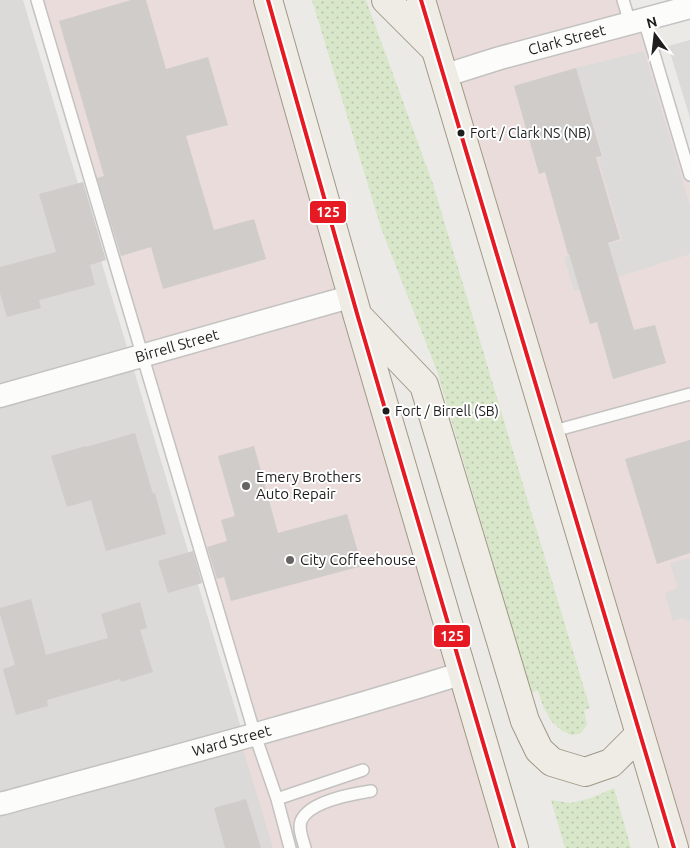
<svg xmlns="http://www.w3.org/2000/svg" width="690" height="848" viewBox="0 0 690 848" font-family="Ubuntu,sans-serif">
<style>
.residential{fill:#dbdad8}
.commercial{fill:#e9dcda}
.grass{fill:url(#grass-dots)}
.parking{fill:#dcdbda}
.building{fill:#cfccca}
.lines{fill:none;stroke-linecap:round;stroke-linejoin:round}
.service-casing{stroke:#c3c2c1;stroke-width:14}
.minor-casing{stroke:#c3c2c1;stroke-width:25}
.primary-casing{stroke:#a09886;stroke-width:30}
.service{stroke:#fcfcfb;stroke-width:11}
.minor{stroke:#fcfcfb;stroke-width:22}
.primary{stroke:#efece5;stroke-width:28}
.bus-1-casing{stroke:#fff;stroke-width:8}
.bus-1{stroke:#e51a23;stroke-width:4}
.bus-dot{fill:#1e1e1e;stroke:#fff;stroke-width:2}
.poi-dot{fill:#666564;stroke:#fff;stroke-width:2}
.labels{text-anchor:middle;stroke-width:4;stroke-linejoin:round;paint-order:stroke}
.bus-label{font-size:14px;fill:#1e1e1e;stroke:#fff;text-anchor:start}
.street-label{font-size:15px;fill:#1e1e1e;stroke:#fff}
.poi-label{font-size:15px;fill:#1e1e1e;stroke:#fff;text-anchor:start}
.line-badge{stroke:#fff;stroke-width:2}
.badge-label{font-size:14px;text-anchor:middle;font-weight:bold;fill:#fff}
</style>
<defs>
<pattern id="grass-dots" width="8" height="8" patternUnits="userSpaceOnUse" patternTransform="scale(1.25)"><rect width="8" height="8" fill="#d8e6c9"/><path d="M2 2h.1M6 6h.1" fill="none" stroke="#b9c5ac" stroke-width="1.8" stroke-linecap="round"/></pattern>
</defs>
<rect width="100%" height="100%" fill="#eceae7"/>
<path class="residential" d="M 0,0 L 23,0 L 277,848 L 0,848 Z
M 690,40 L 690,118 L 668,46 Z"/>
<path class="commercial" d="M 37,0 L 268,0 L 514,848 L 273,848 L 240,739 L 254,735 Z
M 421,0 L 623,0 L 630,23 L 644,20 L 690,175 L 690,848 L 674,848 Z"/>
<path class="grass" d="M 312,0 L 366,0 L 433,184 L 590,708 L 584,710 L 587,725 L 580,734 L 571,735 L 561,730 L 551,721 L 543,706 L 538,691 L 531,692 L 437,371 L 381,228 Z
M 614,788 L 631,848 L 565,848 L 551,800 L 571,803 L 591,798 Z"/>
<path class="parking" d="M 644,51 L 690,206 L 690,254 L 574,291 L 564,257 L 622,240 L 598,158 L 603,156 L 576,68 Z
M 690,558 L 690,625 L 689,622 L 686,619 L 682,618 L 673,621 L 665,593 L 676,589 L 677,585 L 670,563 Z"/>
<path class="building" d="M 131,0 L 146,0 L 166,69 L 208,57 L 228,125 L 186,136 L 214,230 L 254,219 L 266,259 L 163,289 L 151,247 L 121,256 L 97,178 L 104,176 L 59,21 Z
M 576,68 L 602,156 L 596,157 L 620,239 L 608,243 L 634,330 L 655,325 L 666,363 L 613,379 L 597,322 L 590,324 L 569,254 L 568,254 L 545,172 L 539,174 L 514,86 Z
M 83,182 L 106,260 L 90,265 L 95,285 L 39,300 L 41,308 L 7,317 L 0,293 L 0,267 L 56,252 L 39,194 Z
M 135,433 L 153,494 L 155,493 L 166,534 L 106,551 L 91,500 L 67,507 L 51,456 L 86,446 L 86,447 Z
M 690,440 L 690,553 L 657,564 L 625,459 Z
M 254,446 L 278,533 L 347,514 L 362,566 L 231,601 L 224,577 L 217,579 L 207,547 L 227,541 L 221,520 L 235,516 L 218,456 Z
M 193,551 L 202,583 L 168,593 L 158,561 Z
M 31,599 L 46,655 L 108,638 L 101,614 L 140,602 L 147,628 L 140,630 L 153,672 L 121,682 L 120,679 L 47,700 L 48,706 L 16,715 L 3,669 L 15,665 L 0,614 L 0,608 Z
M 246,799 L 261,848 L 225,848 L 214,808 Z"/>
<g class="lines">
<g class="service-casing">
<path id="service" d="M 37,0 L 255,735 L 277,799 L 290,848
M 623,0 L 630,23
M 644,20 L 690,175
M 550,432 L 690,394
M 277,799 L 363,770
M 305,848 C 303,840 298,829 301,821 C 309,801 352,794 371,791"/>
</g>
<g class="minor-casing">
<g id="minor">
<path id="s1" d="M 443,76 L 500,58 L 690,7"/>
<path id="s2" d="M 0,396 L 353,296"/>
<path id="s3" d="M 0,804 C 155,762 310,721 463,673"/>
</g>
</g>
<g class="primary-casing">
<path id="primary" d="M 268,0 L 358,317 L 514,848
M 386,0 L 433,47
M 421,0 L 674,848
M 361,319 L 424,385 L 525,721 L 539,750 L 552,762 L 585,772 L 611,763 L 640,734"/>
</g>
<use href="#service" class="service"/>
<use href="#minor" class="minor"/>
<use href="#primary" class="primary"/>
<g class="bus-1-casing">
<path id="bus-1" d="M 268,0 L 358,317 L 514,848
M 421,0 L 674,848"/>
</g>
<use href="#bus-1" class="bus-1"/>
</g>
<g class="bus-dot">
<circle cx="461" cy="133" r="4.5"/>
<circle cx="386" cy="411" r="4.5"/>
</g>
<g class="poi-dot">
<circle cx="246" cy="486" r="5"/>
<circle cx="290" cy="560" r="5"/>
</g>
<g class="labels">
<g class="bus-label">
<text x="470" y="138">Fort / Clark NS (NB)</text>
<text x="395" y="416">Fort / Birrell (SB)</text>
</g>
<g class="street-label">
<text dy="5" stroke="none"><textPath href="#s1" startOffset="129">Clark Street</textPath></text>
<text dy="5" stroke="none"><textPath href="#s2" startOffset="184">Birrell Street</textPath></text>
<text dy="5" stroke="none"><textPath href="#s3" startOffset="240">Ward Street</textPath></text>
</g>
<g class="poi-label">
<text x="256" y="482">Emery Brothers<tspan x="256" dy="17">Auto Repair</tspan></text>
<text x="300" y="565">City Coffeehouse</text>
</g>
</g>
<g class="line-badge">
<rect x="309" y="200" width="38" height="24" rx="5" fill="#e51a23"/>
<rect x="433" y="624" width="38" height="24" rx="5" fill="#e51a23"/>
</g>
<g class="badge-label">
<text x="328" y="217">125</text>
<text x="452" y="641">125</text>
</g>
<g transform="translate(655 35) rotate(345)" stroke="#ffffff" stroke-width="4" paint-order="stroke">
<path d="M0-4L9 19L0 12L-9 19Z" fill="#1e1e1e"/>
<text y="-8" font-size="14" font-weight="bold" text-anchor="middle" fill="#1e1e1e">N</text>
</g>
</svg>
